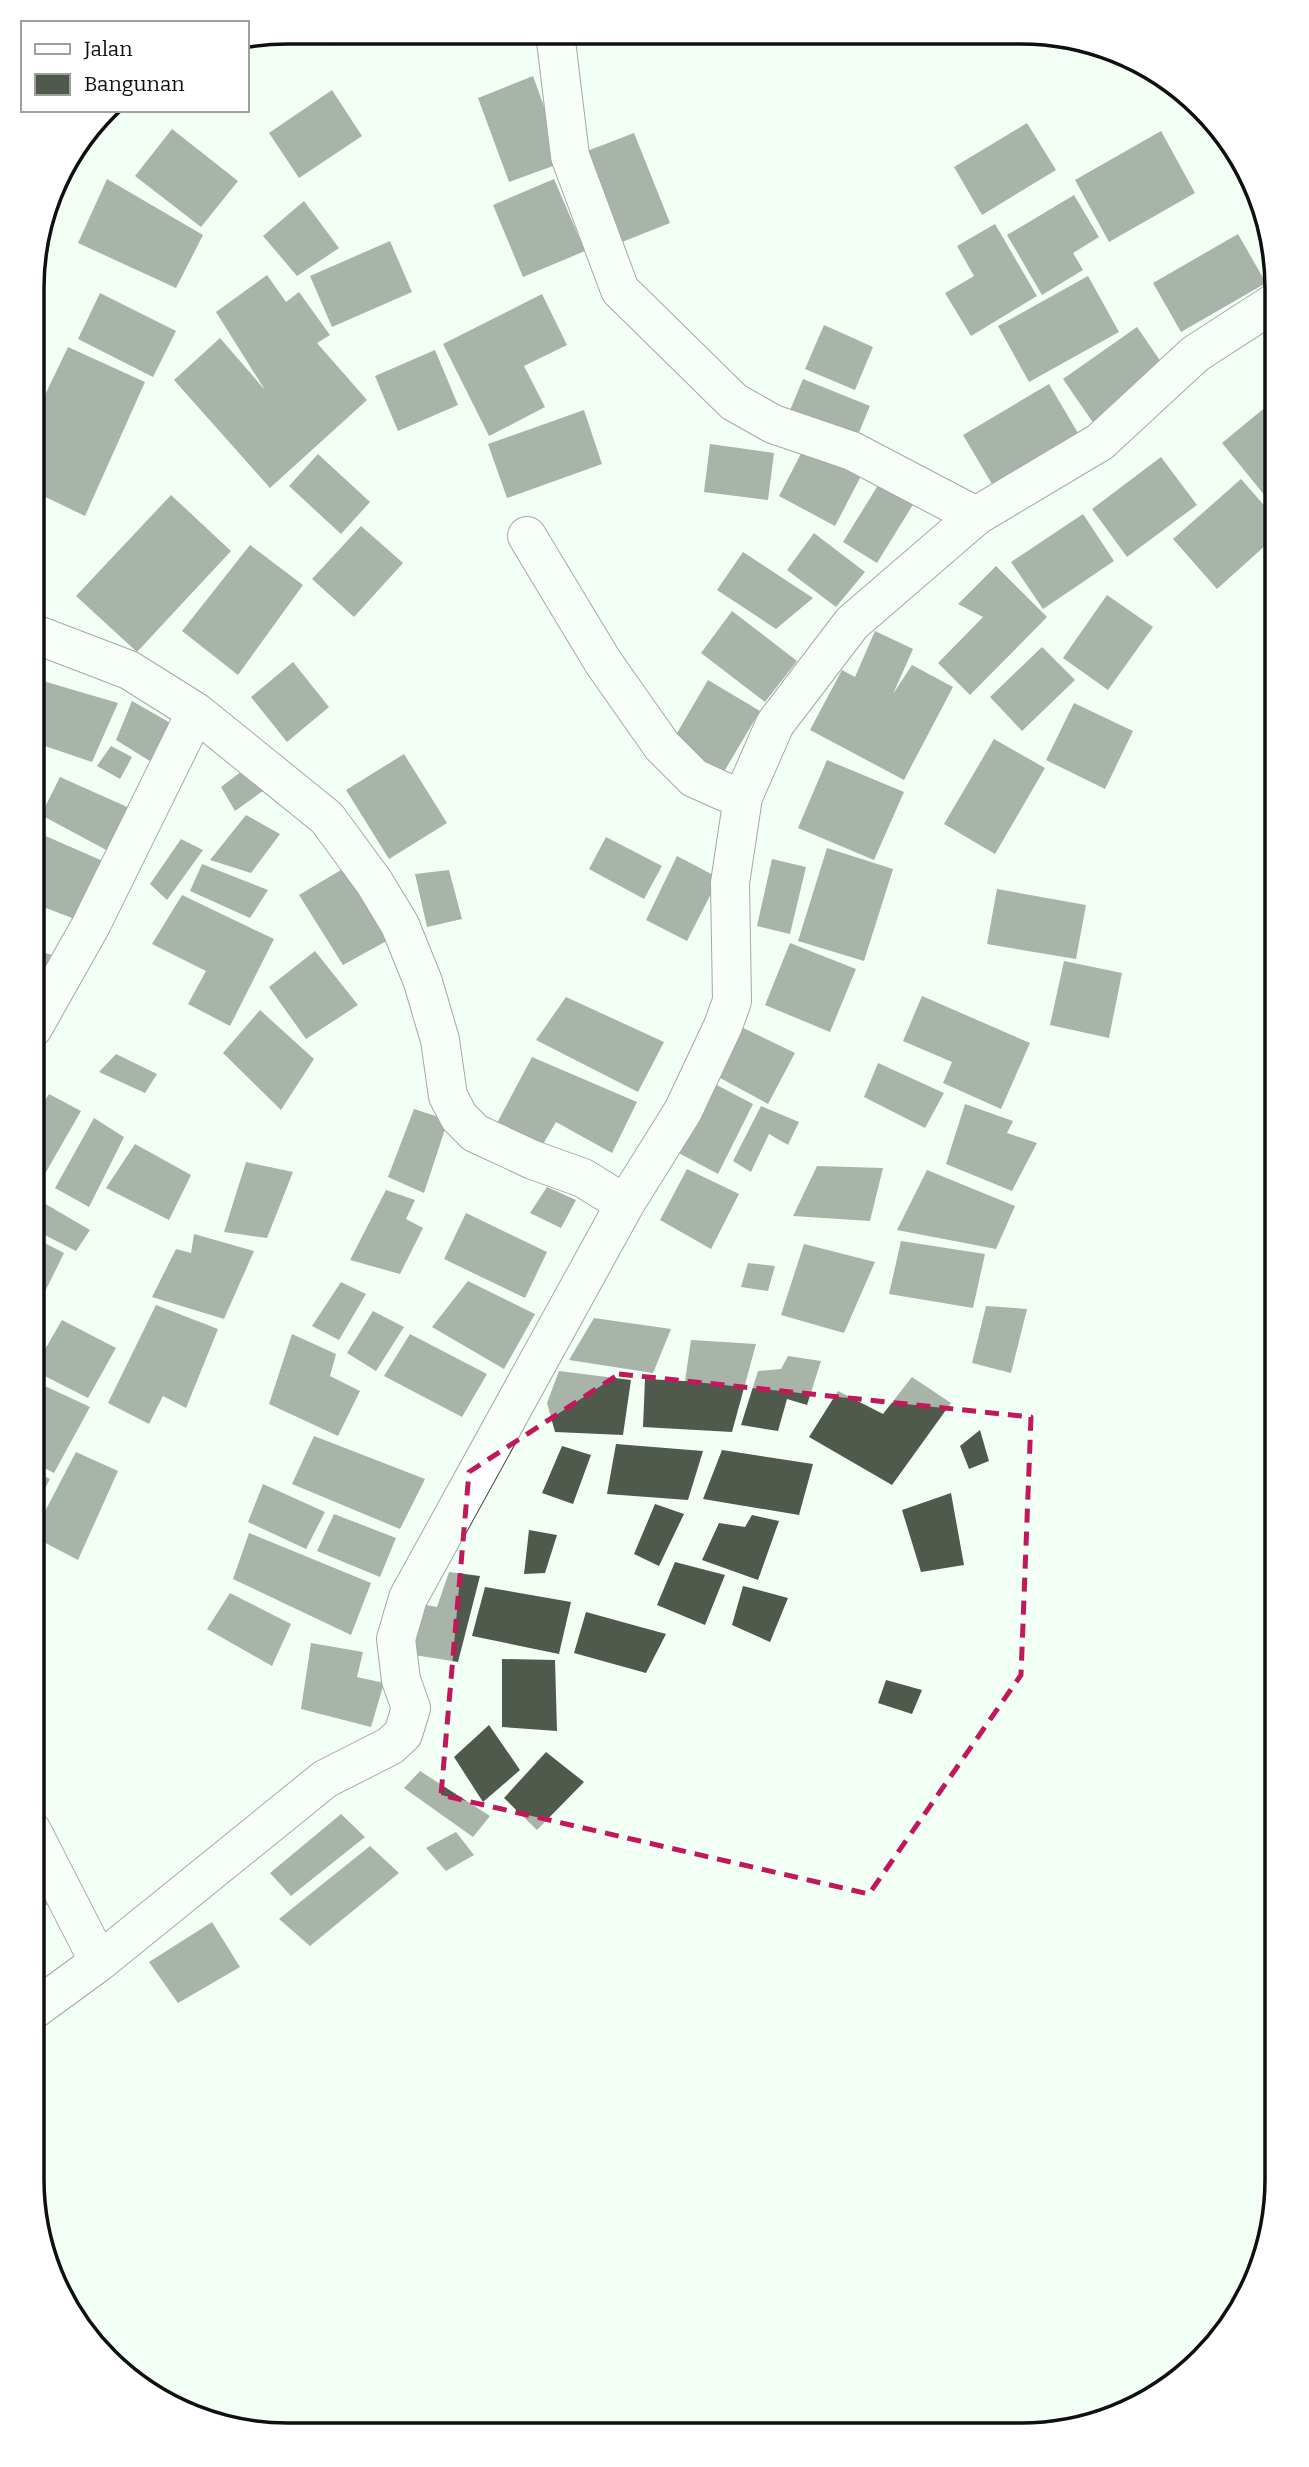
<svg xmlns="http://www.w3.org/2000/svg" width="1309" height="2467" viewBox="0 0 1309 2467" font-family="Bitter,serif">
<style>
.building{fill:#4f594c}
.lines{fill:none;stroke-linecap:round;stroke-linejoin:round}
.minor-casing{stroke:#434343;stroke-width:40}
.minor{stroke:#fff;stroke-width:38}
.marked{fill:none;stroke:#c2185b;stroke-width:5;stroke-dasharray:14 9;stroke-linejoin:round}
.rim{fill:none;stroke:#101010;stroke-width:3.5}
</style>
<rect width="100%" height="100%" fill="#f2fff4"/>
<path class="building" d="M 314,32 L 342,32 L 331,46 Z
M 533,76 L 564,162 L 509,182 L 478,98 Z
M 332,90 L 362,136 L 299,178 L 269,133 Z
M 1027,123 L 1056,170 L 982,215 L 954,167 Z
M 172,129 L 238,181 L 201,227 L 135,176 Z
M 1161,131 L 1195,193 L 1109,242 L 1075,180 Z
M 634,133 L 670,223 L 617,244 L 582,153 Z
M 107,179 L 203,235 L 176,288 L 78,243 Z
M 554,179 L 585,251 L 523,277 L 493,205 Z
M 1074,195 L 1099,237 L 1073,253 L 1083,270 L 1042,295 L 1007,235 Z
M 304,201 L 339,248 L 297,276 L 263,236 Z
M 995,224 L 1037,296 L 971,336 L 945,293 L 974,276 L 957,246 Z
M 1238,234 L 1266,283 L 1181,332 L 1153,283 Z
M 390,241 L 412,292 L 332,327 L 310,276 Z
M 267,275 L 286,302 L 299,292 L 330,335 L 317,343 L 367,400 L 270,488 L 174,380 L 220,338 L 265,390 L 216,312 Z
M 1088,276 L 1119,332 L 1029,382 L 998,326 Z
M 100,293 L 176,331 L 153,377 L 78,339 Z
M 542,294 L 567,345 L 524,366 L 545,407 L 489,436 L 443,344 Z
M 824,325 L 873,347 L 855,390 L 805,369 Z
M 1137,327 L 1168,372 L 1094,424 L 1063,379 Z
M 68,347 L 145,382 L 85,516 L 33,491 L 33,420 Z
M 435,350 L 458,405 L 398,431 L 375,376 Z
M 803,379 L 870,406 L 855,442 L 788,415 Z
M 1049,384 L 1078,433 L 992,484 L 963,435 Z
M 1274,400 L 1277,404 L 1277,496 L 1270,502 L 1222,443 Z
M 584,410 L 602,464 L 507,498 L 488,444 Z
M 710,444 L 774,453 L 768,500 L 704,492 Z
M 805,446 L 861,476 L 835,526 L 779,496 Z
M 318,454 L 370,502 L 341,534 L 289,486 Z
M 1161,457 L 1197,505 L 1127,557 L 1092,509 Z
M 1241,479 L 1277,520 L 1277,535 L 1217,589 L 1173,539 Z
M 880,482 L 914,503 L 877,563 L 843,542 Z
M 171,495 L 231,551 L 137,652 L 76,596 Z
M 1083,514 L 1114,561 L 1043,609 L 1011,562 Z
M 361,526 L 403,563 L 354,617 L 312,579 Z
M 814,533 L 865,572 L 836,607 L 787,570 Z
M 250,545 L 303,585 L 238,675 L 182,631 Z
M 743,552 L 813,598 L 776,629 L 717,590 Z
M 996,566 L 1047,617 L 970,695 L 938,663 L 983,617 L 958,604 Z
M 1107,595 L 1153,627 L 1108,690 L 1063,658 Z
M 732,611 L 797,661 L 765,702 L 701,653 Z
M 875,631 L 913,649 L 893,694 L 912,665 L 953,687 L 904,780 L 810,730 L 842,670 L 855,677 Z
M 1042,647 L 1075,680 L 1022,731 L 990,697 Z
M 293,662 L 329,707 L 287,742 L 251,697 Z
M 33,678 L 118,703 L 92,762 L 33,742 Z
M 708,680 L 760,711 L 722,775 L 670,745 Z
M 132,701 L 174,725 L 158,766 L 116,740 Z
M 1074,703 L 1133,731 L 1105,789 L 1046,760 Z
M 994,739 L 1045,768 L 995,854 L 944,824 Z
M 111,746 L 132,757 L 120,779 L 97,766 Z
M 404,754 L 447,823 L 389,859 L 346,790 Z
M 827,760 L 904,792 L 874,860 L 798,828 Z
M 250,765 L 267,788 L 235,811 L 221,787 Z
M 60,777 L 134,810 L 110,852 L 41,815 Z
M 246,815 L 280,834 L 251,873 L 210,860 Z
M 41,834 L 112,865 L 85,923 L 33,903 L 33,852 Z
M 606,837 L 662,866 L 644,899 L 589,869 Z
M 181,839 L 203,850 L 167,900 L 150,884 Z
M 827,848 L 893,869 L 864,961 L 798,941 Z
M 677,856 L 719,878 L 687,941 L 646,920 Z
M 772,859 L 806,867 L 790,934 L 757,926 Z
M 202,864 L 268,890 L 250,918 L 190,891 Z
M 346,867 L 392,938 L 343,965 L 299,895 Z
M 449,870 L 462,919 L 427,927 L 415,874 Z
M 997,889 L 1086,905 L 1076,959 L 987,944 Z
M 182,895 L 274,939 L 230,1026 L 188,1004 L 206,971 L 152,944 Z
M 790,943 L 856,969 L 830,1032 L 765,1005 Z
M 33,950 L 65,958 L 33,1004 Z
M 315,951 L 358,1005 L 306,1039 L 269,987 Z
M 1064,961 L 1122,973 L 1109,1038 L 1050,1025 Z
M 922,996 L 1030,1043 L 1001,1109 L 943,1083 L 952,1062 L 903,1041 Z
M 566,997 L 664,1042 L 638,1092 L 536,1040 Z
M 260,1010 L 314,1059 L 281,1110 L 223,1053 Z
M 735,1024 L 795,1053 L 768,1104 L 711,1073 Z
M 116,1054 L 157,1074 L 145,1093 L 99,1072 Z
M 532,1057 L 637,1102 L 612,1153 L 556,1122 L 542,1146 L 496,1125 Z
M 878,1063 L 944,1093 L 925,1128 L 864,1097 Z
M 711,1082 L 753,1104 L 718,1174 L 675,1151 Z
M 49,1094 L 81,1111 L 38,1186 L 33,1183 L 33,1120 Z
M 965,1104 L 1013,1121 L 1007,1133 L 1037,1143 L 1012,1191 L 946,1164 Z
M 761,1106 L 799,1122 L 788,1145 L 769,1134 L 751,1172 L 733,1161 Z
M 414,1109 L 448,1120 L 424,1193 L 388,1177 Z
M 94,1118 L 124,1137 L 89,1207 L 55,1188 Z
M 135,1144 L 191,1175 L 169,1220 L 106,1188 Z
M 246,1162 L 293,1172 L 267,1238 L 224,1232 Z
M 817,1166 L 883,1168 L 870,1221 L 793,1216 Z
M 687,1169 L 739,1194 L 711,1249 L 660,1220 Z
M 927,1170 L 1015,1206 L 996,1249 L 897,1230 Z
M 547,1187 L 576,1200 L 561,1228 L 530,1213 Z
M 386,1190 L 415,1200 L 406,1219 L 423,1228 L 400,1274 L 350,1260 Z
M 37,1199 L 90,1230 L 76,1251 L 33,1229 L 33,1207 Z
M 466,1213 L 547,1252 L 525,1298 L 444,1259 Z
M 194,1234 L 254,1251 L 224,1319 L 152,1297 L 176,1249 L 191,1253 Z
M 33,1237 L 64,1253 L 32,1318 Z
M 901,1241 L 985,1254 L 973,1308 L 889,1294 Z
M 804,1244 L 875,1262 L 844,1333 L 781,1315 Z
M 748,1263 L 775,1266 L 768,1291 L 741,1287 Z
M 468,1281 L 535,1314 L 504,1369 L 432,1327 Z
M 341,1282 L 366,1294 L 339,1340 L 312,1326 Z
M 156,1305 L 218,1329 L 186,1408 L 163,1396 L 149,1424 L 108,1403 Z
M 986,1306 L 1027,1309 L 1011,1373 L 972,1363 Z
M 373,1311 L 404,1327 L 376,1371 L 347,1353 Z
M 594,1318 L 671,1329 L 653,1373 L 569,1360 Z
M 62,1320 L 116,1348 L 88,1398 L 33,1370 Z
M 292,1334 L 336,1354 L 330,1376 L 360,1391 L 338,1436 L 269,1404 Z
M 410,1334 L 487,1374 L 462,1417 L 384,1376 Z
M 691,1340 L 756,1344 L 732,1432 L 643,1427 L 645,1379 L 685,1381 Z
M 788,1356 L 821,1361 L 807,1405 L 787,1399 L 778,1431 L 741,1425 L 758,1371 L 781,1369 Z
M 559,1371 L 631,1380 L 623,1435 L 555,1432 L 547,1403 Z
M 912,1377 L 951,1403 L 892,1485 L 809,1437 L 838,1391 L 883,1414 Z
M 32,1380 L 90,1407 L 54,1473 L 32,1462 Z
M 980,1430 L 989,1461 L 969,1469 L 960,1446 Z
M 314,1436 L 425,1479 L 400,1529 L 292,1484 Z
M 616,1444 L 703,1451 L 688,1500 L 607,1494 Z
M 562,1446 L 591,1455 L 573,1504 L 542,1493 Z
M 722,1450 L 813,1464 L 799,1515 L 703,1499 Z
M 76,1452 L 118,1471 L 78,1560 L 32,1536 Z
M 32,1470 L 50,1479 L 32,1514 Z
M 263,1484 L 325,1512 L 306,1549 L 248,1522 Z
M 951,1493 L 964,1565 L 921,1572 L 902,1510 Z
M 655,1504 L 684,1514 L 659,1566 L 634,1554 Z
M 334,1514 L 396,1538 L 380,1577 L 317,1551 Z
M 752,1515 L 779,1521 L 758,1580 L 702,1560 L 719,1523 L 745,1527 Z
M 529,1530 L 557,1535 L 545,1573 L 524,1574 Z
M 249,1533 L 371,1583 L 351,1635 L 233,1579 Z
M 675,1562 L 725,1575 L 705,1625 L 657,1605 Z
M 449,1572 L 480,1576 L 458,1662 L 408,1654 L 421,1604 L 437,1607 Z
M 743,1586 L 788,1598 L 770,1642 L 732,1625 Z
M 485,1587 L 571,1602 L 559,1654 L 472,1636 Z
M 230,1593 L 291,1624 L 272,1666 L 207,1629 Z
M 586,1612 L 666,1634 L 646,1673 L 574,1653 Z
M 311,1643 L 363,1652 L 357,1677 L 384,1683 L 371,1727 L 301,1709 Z
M 502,1659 L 555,1660 L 557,1731 L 502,1727 Z
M 886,1680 L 922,1690 L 912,1714 L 878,1703 Z
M 489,1725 L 520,1770 L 483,1802 L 454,1757 Z
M 546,1752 L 584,1782 L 537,1830 L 504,1798 Z
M 420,1771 L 490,1816 L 473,1837 L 404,1788 Z
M 341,1814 L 365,1837 L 291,1896 L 270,1873 Z
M 456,1832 L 474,1855 L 446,1871 L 426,1848 Z
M 370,1846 L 399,1873 L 310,1946 L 279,1919 Z
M 32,1852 L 56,1900 L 34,1911 L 32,1908 Z
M 212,1922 L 240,1967 L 178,2003 L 149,1962 Z"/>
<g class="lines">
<g class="minor-casing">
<path id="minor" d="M 555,33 L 570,156 L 620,290 L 734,402 L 773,424 L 852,451 L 976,516
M 527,536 L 603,662 L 662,746 L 694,778 L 725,792 L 743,797
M 33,636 L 40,636 L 129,670 L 196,712 L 327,818 L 374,882 L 400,925 L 423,982 L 440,1040 L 448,1096 L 459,1117 L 475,1133 L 533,1160 L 583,1178 L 625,1204
M 33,1028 L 91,925 L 196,712
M 32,1831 L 99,1962
M 32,2011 L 99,1962 L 325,1779 L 390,1746 L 403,1734 L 411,1708 L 401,1680 L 396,1639 L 408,1598 L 625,1204 L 683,1111 L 723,1026 L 732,1001 L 730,883 L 743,797 L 775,724 L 852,623 L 976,516 L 1100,442 L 1195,354 L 1277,301"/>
</g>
<use href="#minor" class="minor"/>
</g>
<path d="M0 0H1309V2467H0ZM 619,1374 L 1031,1417 L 1021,1675 L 869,1894 L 441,1795 L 469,1472 Z" fill="#f2fff4" fill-opacity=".55" fill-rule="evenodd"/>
<path class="marked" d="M 619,1374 L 1031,1417 L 1021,1675 L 869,1894 L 441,1795 L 469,1472 Z"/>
<path d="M0 0H1309V2467H0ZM288 44H1021A244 244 0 0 1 1265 288V2179A244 244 0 0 1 1021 2423H288A244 244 0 0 1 44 2179V288A244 244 0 0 1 288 44Z" fill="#fff" fill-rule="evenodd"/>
<path class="rim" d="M288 44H1021A244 244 0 0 1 1265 288V2179A244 244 0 0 1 1021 2423H288A244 244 0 0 1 44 2179V288A244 244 0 0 1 288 44Z"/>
<rect x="21" y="21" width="228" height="91" fill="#ffffff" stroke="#9f9f9f" stroke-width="2"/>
<rect x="35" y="44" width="35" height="10" fill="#ffffff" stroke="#9f9f9f" stroke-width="2"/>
<text x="84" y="56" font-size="21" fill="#101010">Jalan</text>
<rect x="35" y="74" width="35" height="21" fill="#4f594c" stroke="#9f9f9f" stroke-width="2"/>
<text x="84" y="91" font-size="21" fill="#101010">Bangunan</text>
</svg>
